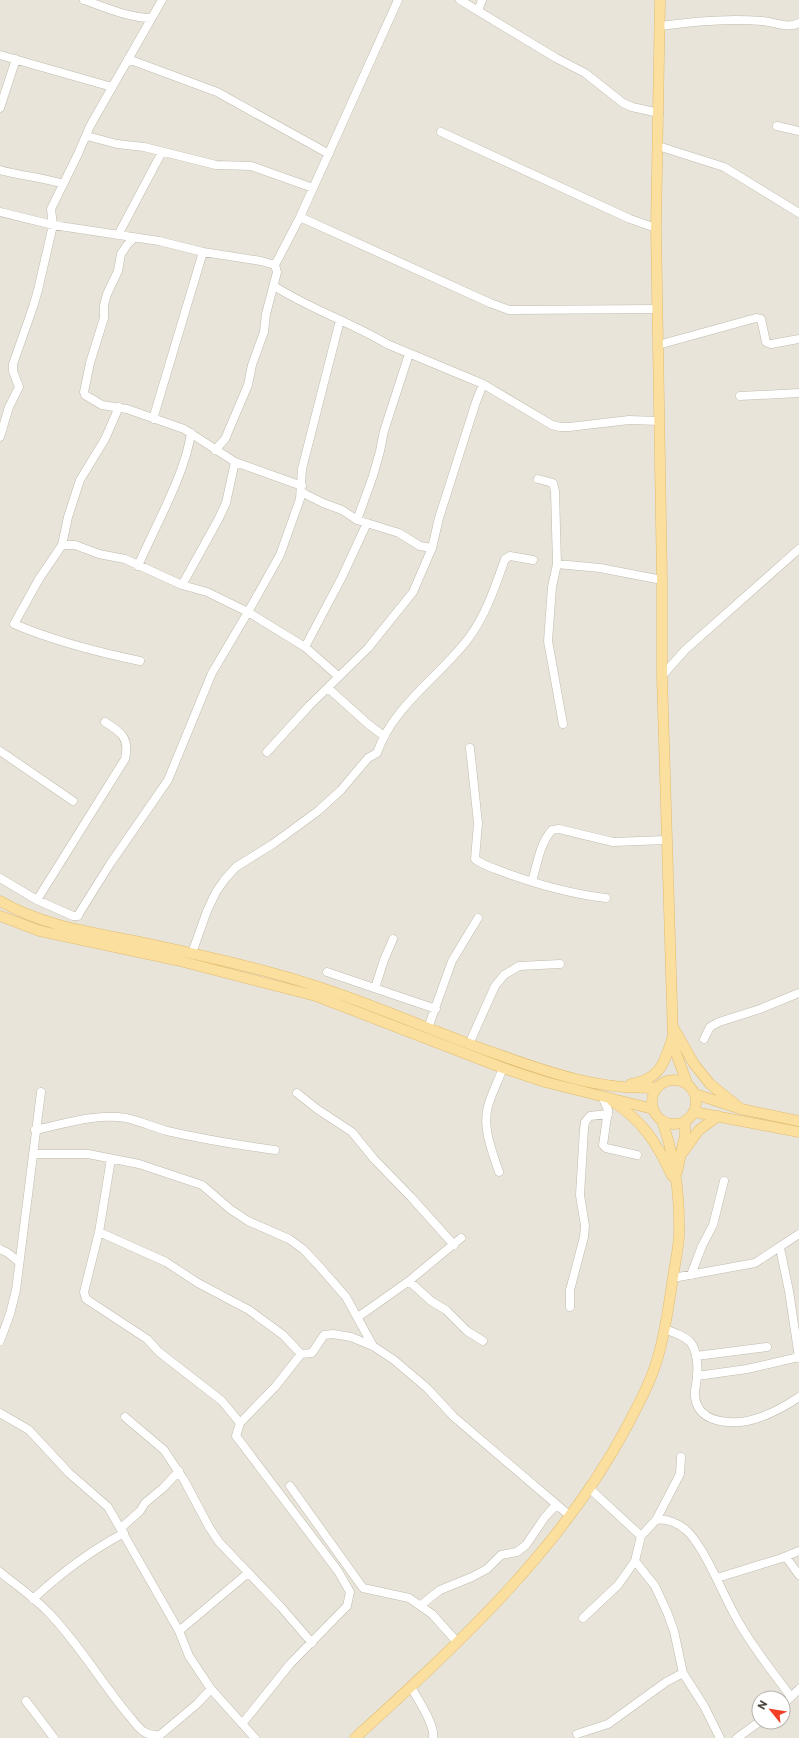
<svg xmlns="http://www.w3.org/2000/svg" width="799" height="1738" viewBox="0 0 799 1738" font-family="Commissioner,sans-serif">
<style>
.residential{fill:#e9e4da;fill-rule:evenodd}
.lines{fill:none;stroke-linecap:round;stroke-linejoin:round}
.minor-casing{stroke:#c1baae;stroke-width:9}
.major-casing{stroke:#e0bc6e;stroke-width:11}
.minor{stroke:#fff;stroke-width:8}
.major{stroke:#fbdf9f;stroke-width:10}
</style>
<rect width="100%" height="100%" fill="#f5f2ec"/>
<path class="residential" d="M 0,0 L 799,0 L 799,1738 L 0,1738 ZM 759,1698 L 783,1698 L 783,1722 L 759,1722 Z"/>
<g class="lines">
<g class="minor-casing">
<path id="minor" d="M 84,0 C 105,7 128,18 151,18
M 460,0 L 556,58 L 585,73 L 623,103 L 632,107 L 659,113
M 478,11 L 482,0
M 660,26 C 695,21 728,18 762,21 C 774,22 789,29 799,23
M 0,55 L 112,87
M 128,59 L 217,92 L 329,154
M 0,108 L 16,59
M 777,126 L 799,131
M 441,132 L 630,219 L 656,228
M 87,136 L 117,144 L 144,147 L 216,165 L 251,166 L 313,188
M 658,146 L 724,167 L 799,213
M 0,170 C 21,176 42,177 63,184
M 0,212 L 53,225 L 159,241 L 203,252 L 261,261 L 275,265
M 300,217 L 490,303 L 509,310 L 658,309
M 118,235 L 162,152
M 134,238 L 127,245 L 121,254 L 118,271 L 107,294 L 104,305 L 104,318 L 90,363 L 84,392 L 85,395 L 102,405 L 127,409 L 184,429 L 235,462 L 302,486
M 274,286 C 310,309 350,322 387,344 L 483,384 L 552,425 L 560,427 L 569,427 L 629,420 L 660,421
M 658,345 L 756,318 L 761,319 L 766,342 L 771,344 L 799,339
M 740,396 L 799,393
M 119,407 L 105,439 L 80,480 L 68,517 L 62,545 L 39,579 L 14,624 C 54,641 97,652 140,661
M 153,419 L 203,252
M 0,437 L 9,407 L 19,387 L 13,371 L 13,364 L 33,307 L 38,290 L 53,225 L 51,209 L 78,154 L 90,126 L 162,0
M 215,450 L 225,439 L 248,385 L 252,365 L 264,332 L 266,314 L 277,272 L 275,265 L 300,217 L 398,0
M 538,479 L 553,483 L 555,491 L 557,564 L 552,587 L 548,641 L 563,724
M 301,492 L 323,503 L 342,510 L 357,520 L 399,533 L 420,546 L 432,548
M 357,520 L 373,476 L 380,451 L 384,431 L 409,354
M 62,545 L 75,545 L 99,554 L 125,559 L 182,585 L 207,592 L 248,612 L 305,647 L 338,676
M 557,564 L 600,568 L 662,580
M 138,566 C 155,526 185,475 191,433
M 182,585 L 218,520 L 226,503 L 235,462
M 305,647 L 342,577 L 367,523
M 662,676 L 685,650 L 799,549
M 328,688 L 368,724 L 384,736
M 105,722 C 121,732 130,738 125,759 L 37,900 L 73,916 L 78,916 L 80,912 L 110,864 L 168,780 L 212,673 L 248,612 L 280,555 L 300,499 L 302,469 L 340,320
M 470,748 L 478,823 L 475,859 C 484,866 496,869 506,873 C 539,885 572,894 606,898
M 0,751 L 73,801
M 267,752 L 309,706 L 368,648 L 413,592 L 432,548 L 439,518 L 476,402 L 483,384
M 0,878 L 37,900
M 532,881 C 537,865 540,843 552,830 L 559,829 L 613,842 L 666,840
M 192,953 L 207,911 L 216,892 L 225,879 L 236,867 L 273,844 L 318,811 L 341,790 L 368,758 L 377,753 C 393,706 439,677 468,639 C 486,615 495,587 505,559 L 510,556 L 533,560
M 327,972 L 436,1009
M 375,988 L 384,960 L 393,939
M 428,1028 L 452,961 L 478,918
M 704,1039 L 710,1027 L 719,1022 L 760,1009 L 799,993
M 469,1044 L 495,986 L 504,975 L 519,966 L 560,964
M 297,1093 L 317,1109 L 352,1132 L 374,1159 L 411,1197 L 454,1245
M 602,1096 L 608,1110 L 603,1145 L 606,1148 L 637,1155
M 35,1130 C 64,1124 96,1113 126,1118 C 140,1121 153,1127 167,1131 C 202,1139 238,1145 275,1150
M 33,1154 L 88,1154 L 139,1164 L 202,1185 L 230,1209 L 248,1221 L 289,1239 L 303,1249 L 319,1266 L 346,1297 L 373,1346
M 111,1159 L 99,1232 L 84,1292 L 86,1299 L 147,1339 L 159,1352 L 222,1401 L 240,1423
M 499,1172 C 492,1151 482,1128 488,1106 C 492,1093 498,1081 503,1068
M 99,1232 L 166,1262 L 198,1283 L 249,1310 L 283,1335 L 301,1354
M 780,1248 L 789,1291 L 799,1358
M 0,1249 L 8,1253 L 19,1262
M 691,1275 L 702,1246 L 713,1225 L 724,1181
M 673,1278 L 755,1263 L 799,1234
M 409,1281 L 431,1301 L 446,1310 L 467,1331 L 483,1341
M 570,1307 L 570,1290 L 584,1237 L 585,1226 L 580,1195 L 584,1129 L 585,1122 L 590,1116 L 608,1114
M 358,1317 L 409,1281 L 461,1238
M 664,1329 C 673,1332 685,1336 691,1343 C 697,1351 698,1366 697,1376 C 697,1383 694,1390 695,1397 C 699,1427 740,1425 761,1417 C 775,1412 787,1405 799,1397
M 0,1341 L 10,1314 L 16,1290 L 41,1092
M 696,1356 L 767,1347
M 697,1376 L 747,1369 L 799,1357
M 0,1413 L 29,1430 L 69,1473 L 108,1507 L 179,1631 L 189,1656 L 211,1689 L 255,1738
M 125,1417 L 164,1450 L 184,1480 L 209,1527 L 219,1542 L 281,1607 L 312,1643
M 290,1486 L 363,1588 L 409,1598 L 432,1614 L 457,1642
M 589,1488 L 641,1536
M 656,1520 C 667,1518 680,1524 687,1531 C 693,1536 697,1544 702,1551 C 715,1573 725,1598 738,1621 C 753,1648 773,1672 791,1697
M 121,1528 L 140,1511 L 145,1503 L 163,1488 L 179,1471
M 786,1557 L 799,1575
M 635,1561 L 655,1586 L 667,1612 L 674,1631 L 683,1673 L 704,1706 L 720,1738
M 0,1572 C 16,1585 35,1598 49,1613 C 80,1645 102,1684 131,1718 C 139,1728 145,1737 160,1735 L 197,1704 L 211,1689
M 717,1578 L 782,1558 L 799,1551
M 33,1599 C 61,1573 90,1551 124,1533
M 421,1605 L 440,1590 L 472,1577 L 487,1569 L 501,1555 L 517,1552 L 526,1545 L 545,1517 L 556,1505
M 583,1618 L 618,1585 L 635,1561 L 641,1536 L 656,1520 L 680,1474 L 681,1457
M 179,1631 L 248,1573
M 411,1687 C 417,1698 436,1726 433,1738
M 26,1701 L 54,1738
M 783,1705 L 799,1689
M 242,1724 L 290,1664 L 347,1606 L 350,1592 L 338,1571 L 236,1436 L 240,1423 L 275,1387 L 301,1354 L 312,1353 L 324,1335 L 333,1334 L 351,1337 L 373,1346 L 394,1360 L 427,1388 L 454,1417 L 570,1516
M 577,1734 L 608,1724 L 666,1682 L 683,1673
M 737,1738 L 759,1722"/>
</g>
<g class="major-casing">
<path id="major" d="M 660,0 L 656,228 L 662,580 L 662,676 L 673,1038 L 673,1045 L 687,1083
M 0,901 C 41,925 89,932 135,941 C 182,951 229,961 276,974 C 350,994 421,1027 494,1053 C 545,1071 602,1092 658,1087
M 0,916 L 40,931 L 176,960 L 316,996 L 503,1068 L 545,1082 L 653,1109
M 673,1027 L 694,1064 L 710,1084 L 741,1109
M652 1102a22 22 0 1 1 44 0a22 22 0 1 1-44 0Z
M 631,1084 C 660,1079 664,1064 672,1039
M 695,1094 L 741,1109 L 799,1121
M 612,1101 C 643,1121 657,1143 672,1176
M 694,1112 L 799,1132
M 683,1152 L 699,1130 L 718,1116
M 677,1172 L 685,1135 L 685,1121
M 355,1738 C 456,1646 560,1551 625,1430 C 637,1407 650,1384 657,1360 C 665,1335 668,1309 672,1284 C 674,1268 678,1252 679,1236 C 680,1198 675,1157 662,1121"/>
</g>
<use href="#minor" class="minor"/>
<use href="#major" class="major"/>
</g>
<g transform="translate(771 1710) rotate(300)"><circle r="19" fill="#ffffff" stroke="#b7b4b0"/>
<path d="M0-3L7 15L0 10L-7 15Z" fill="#f24026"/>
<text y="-6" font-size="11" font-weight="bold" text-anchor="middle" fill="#4a4339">N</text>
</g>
</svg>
